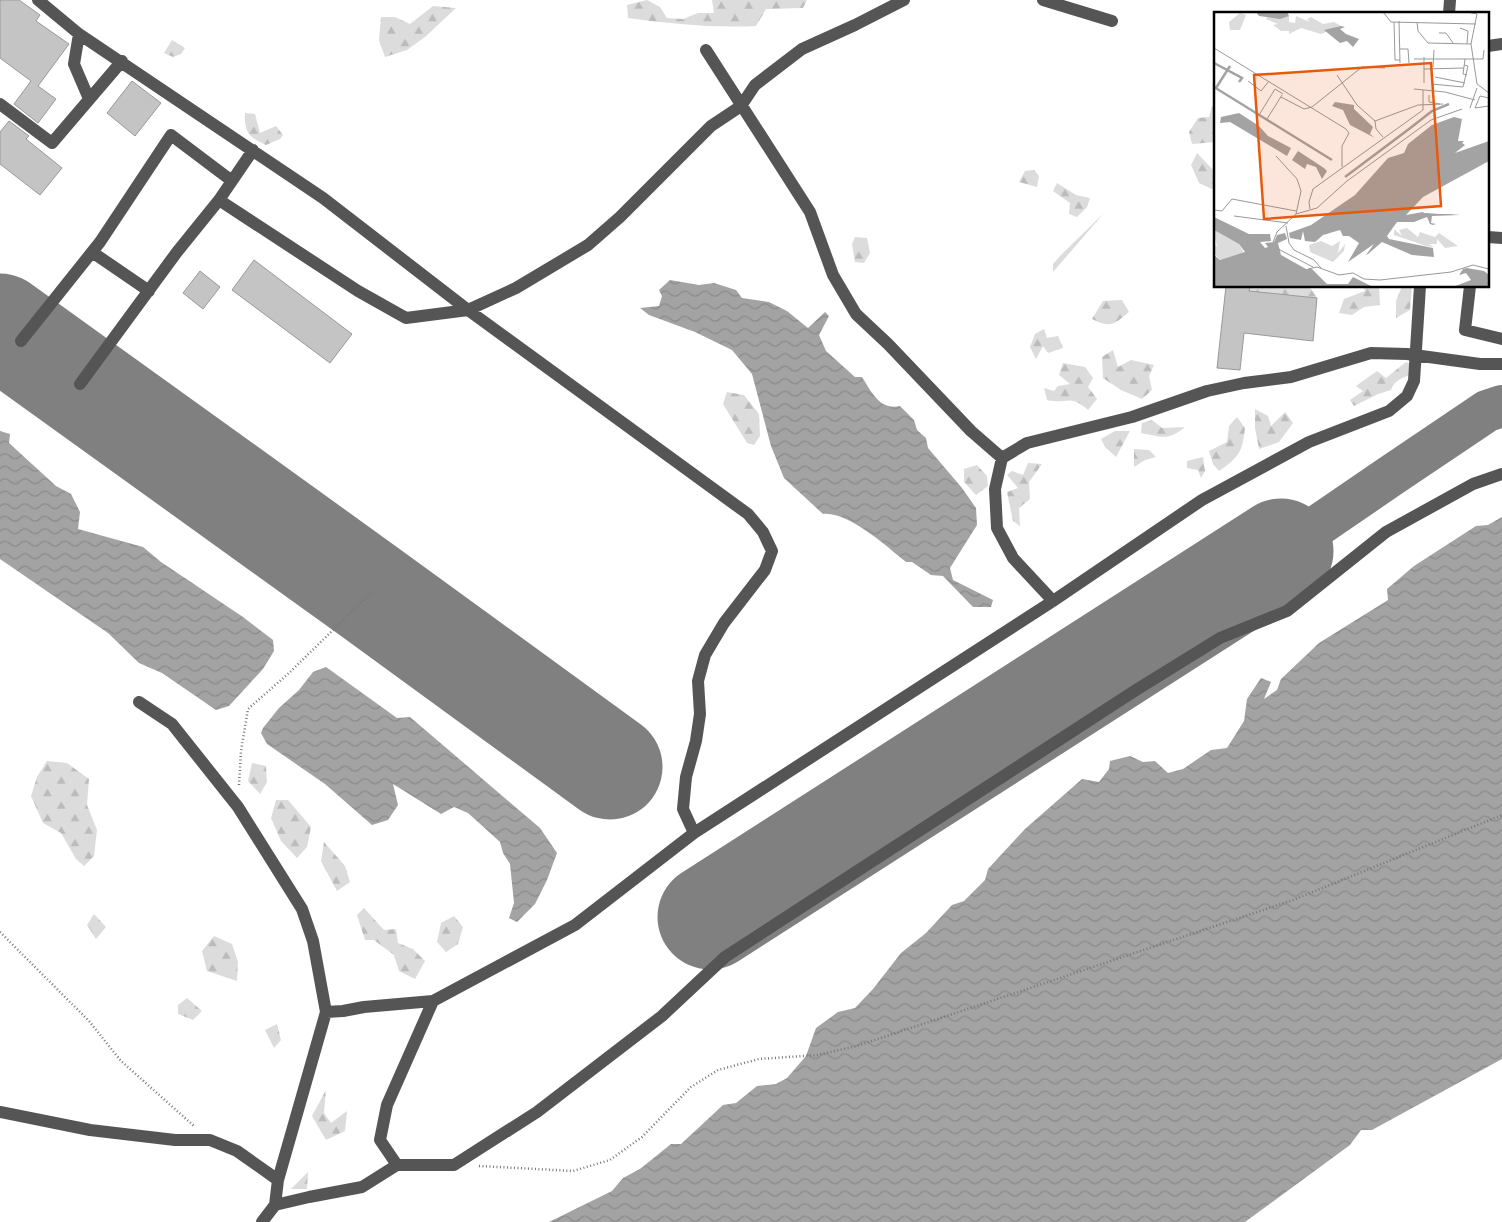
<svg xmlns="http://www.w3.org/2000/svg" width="1502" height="1222" viewBox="0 0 1502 1222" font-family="'Golos Text',sans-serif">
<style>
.forest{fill:url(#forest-firs)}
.water{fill:url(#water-waves)}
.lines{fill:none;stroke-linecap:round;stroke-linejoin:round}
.taxiway{stroke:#808080;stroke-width:42}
.runway{stroke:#808080;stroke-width:105}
.building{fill:#c4c4c4;stroke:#999}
.path{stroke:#777;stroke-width:2.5;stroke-dasharray:1 2.5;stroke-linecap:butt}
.minor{stroke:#555;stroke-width:12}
.inset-river{fill:none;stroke:#a3a3a3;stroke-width:2.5}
.inset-road{fill:none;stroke:#999;stroke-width:1}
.view{fill:#e8590c;fill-opacity:0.15;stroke:#e8590c;stroke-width:2.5}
.inset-edge{fill:none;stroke:#000;stroke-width:2.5}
</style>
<defs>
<pattern id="forest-firs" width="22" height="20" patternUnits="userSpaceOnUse" patternTransform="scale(1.25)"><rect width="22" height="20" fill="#dcdcdc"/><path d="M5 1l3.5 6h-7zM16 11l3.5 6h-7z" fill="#bbb"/></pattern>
<pattern id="water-waves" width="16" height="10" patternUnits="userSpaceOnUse" patternTransform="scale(1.25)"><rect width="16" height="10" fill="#a3a3a3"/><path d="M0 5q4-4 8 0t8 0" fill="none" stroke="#8b8b8b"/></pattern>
</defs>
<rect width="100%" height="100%" fill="#fff"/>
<path class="forest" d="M 647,0 L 660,7 L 667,18 L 683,19 L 698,13 L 714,13 L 712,0 L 807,0 L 803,8 L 766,9 L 756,26 C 713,28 671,24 628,18 L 627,5 Z
M 433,6 L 456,8 L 425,37 L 407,50 L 385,57 L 379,40 L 381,17 L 395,17 L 410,24 Z
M 172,40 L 185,48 L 181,54 L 173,57 L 164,53 Z
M 1212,106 L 1216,108 L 1216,142 L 1192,144 L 1189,132 L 1198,118 L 1209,117 Z
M 245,113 L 255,114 L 260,133 L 276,126 L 283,135 L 280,139 L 266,145 C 249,137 244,133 245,113 Z
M 1197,153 L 1216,173 L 1216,191 L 1199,183 L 1191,165 Z
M 1034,170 L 1039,176 L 1037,187 L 1019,182 L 1025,171 Z
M 1057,183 L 1076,195 L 1090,198 L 1087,207 L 1077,217 L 1069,214 L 1070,203 L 1053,191 Z
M 1104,213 L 1053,272 L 1053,264 L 1062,254 Z
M 855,237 L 867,238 L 870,253 L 864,263 L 855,262 L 852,244 Z
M 1250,286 L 1309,286 L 1317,298 L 1249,291 Z
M 1363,286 L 1379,286 L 1380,305 L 1364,307 L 1352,315 L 1339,313 L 1344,299 L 1365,291 Z
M 1402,286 L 1412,286 L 1410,310 L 1396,318 L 1396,301 Z
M 1122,300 L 1129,312 C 1114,325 1110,328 1092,319 L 1103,301 Z
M 1044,329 L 1047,338 L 1058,336 L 1063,348 L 1048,353 L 1043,346 L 1036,359 L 1030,347 L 1035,334 Z
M 1113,350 L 1118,367 L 1131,360 L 1154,365 L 1149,376 L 1152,390 L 1142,399 L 1121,390 L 1103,378 L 1102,357 Z
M 1406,362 L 1415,366 L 1416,372 C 1406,377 1394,379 1391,390 L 1378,394 L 1354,406 L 1350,400 L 1363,391 L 1356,386 L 1377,371 L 1386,378 Z
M 1063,363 L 1085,367 L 1093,378 L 1088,387 L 1097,399 L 1088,410 C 1069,393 1067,405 1047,400 L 1044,388 L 1054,391 L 1058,386 L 1070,384 L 1059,375 Z
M 727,392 L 744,395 L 759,414 L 760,436 L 754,445 L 747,443 L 723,404 Z
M 1255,409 L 1268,416 L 1271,426 L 1285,412 L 1293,423 L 1279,442 L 1259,449 L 1255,428 Z
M 1237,417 L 1245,428 C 1242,453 1239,457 1219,471 L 1213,464 L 1209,451 L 1227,442 L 1229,426 Z
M 1152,420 L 1162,428 L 1185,427 C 1168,441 1162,437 1141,433 L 1142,423 Z
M 1115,431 L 1130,431 L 1116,457 L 1105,447 L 1101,439 Z
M 1134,449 L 1149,450 L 1156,457 L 1145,460 L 1134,467 Z
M 1203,457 L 1205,471 L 1201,478 L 1198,470 L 1187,468 L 1187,461 Z
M 1028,463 L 1042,464 L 1029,482 L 1030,499 L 1019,508 L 1020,526 L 1013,521 L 1007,492 L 1018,488 L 1007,475 L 1012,471 L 1023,475 Z
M 977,465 L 987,476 L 988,486 L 976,495 L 964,482 L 964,469 Z
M 47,761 L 67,763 L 89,779 L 87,805 L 97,830 L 94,856 L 84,866 L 76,859 L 61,833 L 43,823 L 31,796 L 37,777 Z
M 252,763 L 266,766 L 267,782 L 260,794 L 248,781 Z
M 276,800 L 288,800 L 311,827 L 307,847 L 297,858 L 281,841 L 271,818 Z
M 324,842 L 345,866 L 350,882 L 337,891 L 321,861 Z
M 364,908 L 384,930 L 396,929 L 398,943 L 413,949 L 425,961 L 415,979 L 399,971 L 394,955 L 374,940 L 365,940 L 357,915 Z
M 94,914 L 106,927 L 96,939 L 87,925 Z
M 454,916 L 463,927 L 458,944 L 446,952 L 437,942 L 441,923 Z
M 214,936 L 232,944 L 238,962 L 237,981 L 207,971 L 202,951 Z
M 187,998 L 202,1011 L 193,1020 L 178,1014 L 178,1005 Z
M 277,1024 L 281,1040 L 274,1048 L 265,1030 Z
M 326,1090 L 324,1113 L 331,1123 L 347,1111 L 345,1131 L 326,1140 L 312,1116 Z
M 308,1172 L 307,1189 L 291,1189 Z"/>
<path class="water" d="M 670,280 L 699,285 L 714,283 L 736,290 L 742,298 L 769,302 L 787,311 L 808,328 L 825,312 L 829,316 L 819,335 L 826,351 L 855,377 L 862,377 C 871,391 880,411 900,406 L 914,420 L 917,430 L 926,438 L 928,448 L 962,488 L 976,508 L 977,525 L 950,568 L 953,580 L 993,600 L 991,607 L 973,607 L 943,576 L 931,575 L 912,562 L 906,562 C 887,547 848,511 823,514 L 784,478 L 771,446 L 752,374 L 732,350 L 695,332 L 649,315 L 640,308 L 659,306 L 662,296 L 659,290 Z
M 0,431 L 10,434 L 9,443 L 56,486 L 71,494 L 80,512 L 78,529 L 143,547 L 161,562 L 243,617 L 273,640 L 274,651 L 263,669 L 229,706 L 216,710 L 162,673 L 139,663 L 108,633 L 0,559 Z
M 1502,517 L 1502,1059 L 1372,1130 L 1361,1130 L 1350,1145 L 1245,1222 L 549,1222 L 612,1191 L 623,1178 L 640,1169 L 671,1144 L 681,1144 L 723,1105 L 736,1103 L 757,1086 L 776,1084 L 787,1078 L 806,1056 L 816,1028 L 838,1012 L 855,1008 L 873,989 L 901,953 L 926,933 L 952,905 L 964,901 L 985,880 L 988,869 L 1025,829 L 1082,779 L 1099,782 L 1109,769 L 1110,761 L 1130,756 L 1143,762 L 1155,761 L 1168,773 L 1183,769 L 1211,750 L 1227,748 L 1244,721 L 1247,699 L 1261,678 L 1271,682 L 1264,699 L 1277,690 L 1281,679 L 1319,643 L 1388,600 L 1387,589 L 1414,566 L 1476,526 L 1488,525 Z
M 326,667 L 397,718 L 410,717 L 540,828 L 557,853 L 547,880 L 535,904 L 517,922 L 509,918 L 514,903 L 510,864 L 503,853 L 500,842 L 468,813 L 454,807 L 441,814 L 393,784 L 398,805 L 388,820 L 372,825 L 325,784 L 267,744 L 261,733 L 263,728 L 279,708 L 299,690 L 313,672 Z"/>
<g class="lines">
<path class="taxiway" d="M 1281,551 L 1389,477 L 1487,411 L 1502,406"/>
<path class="runway" d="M 0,326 L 371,593 L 610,767
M 710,917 L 1281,551"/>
</g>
<path class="building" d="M 0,0 L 19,0 L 40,15 L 36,21 L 69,44 L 38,86 L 56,99 L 38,123 L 14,104 L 31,81 L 0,58 Z
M 132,81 L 161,103 L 135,136 L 107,113 Z
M 9,121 L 29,136 L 26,139 L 62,168 L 40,195 L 0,164 L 0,132 Z
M 254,260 L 352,334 L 330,363 L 232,290 Z
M 200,271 L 220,287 L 203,309 L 183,293 Z
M 1226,286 L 1250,286 L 1249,291 L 1317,298 L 1313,341 L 1244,333 L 1240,370 L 1217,368 Z"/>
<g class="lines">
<path class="path" d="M 239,785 L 241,751 L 248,709 L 289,673 L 371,593
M 0,932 L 89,1021 L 121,1061 L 194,1126
M 479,1166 L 573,1171 L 610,1160 L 642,1137 L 691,1087 L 718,1070 L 759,1059 L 817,1055 L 857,1046 L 1293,900 L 1502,815"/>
<path class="minor" d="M 38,0 L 79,34 L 323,198 L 468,310 L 748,514 L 763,532 L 772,551 L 765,570 L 724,623 L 705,655 L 698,681 L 700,714 L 696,741 L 686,777 L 683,809 L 694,833
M 1043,0 L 1112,21
M 1449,14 L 1450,0
M 79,34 L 74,64 L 89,99
M 1488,46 L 1502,44
M 706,50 L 810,212 L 833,275 L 856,314 L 888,344 L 971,431 L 1002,458
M 0,104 L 52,143 L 122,61
M 219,200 L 358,291 L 406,318 L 468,310 L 516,288 L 588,245 L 620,217 L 711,126 L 741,106 L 755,85 L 802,49 L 855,25 L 904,0
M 1488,237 L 1502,238
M 92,252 L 149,291
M 1470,286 L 1465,330 L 1502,339
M 21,341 L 100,242 L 171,135 L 232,181
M 80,384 L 177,252 L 219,200 L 253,150
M 1053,601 L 1013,558 L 997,528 L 995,489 L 1002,458 L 1027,443 L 1132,417 L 1207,391 L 1244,383 L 1291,377 L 1371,353 L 1407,354 L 1480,364 L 1502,364
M 139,702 L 172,724 L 238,807 L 302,909 L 313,941 L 326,1012 L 278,1180 L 275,1205 L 262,1222
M 326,1012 L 343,1011 L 364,1007 L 433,1001
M 0,1112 L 90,1130 L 175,1140 L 210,1140 L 237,1151 L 278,1180
M 397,1165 L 380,1140 L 387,1105 L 433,1001 L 575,925 L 694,833 L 1053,601 L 1202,500 L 1309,442 L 1389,411 L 1407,396 L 1414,381 L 1420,286
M 275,1205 L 309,1197 L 362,1187 L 397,1165 L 454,1165 L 537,1112 L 662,1016 L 725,957 L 1136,690 L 1220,638 L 1287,611 L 1386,532 L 1473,484 L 1502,474"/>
</g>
<g transform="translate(1214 12)">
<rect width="275" height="275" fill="#fff"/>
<path d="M 107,229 L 118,234 L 126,229 L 124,241 L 131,232 L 130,239 L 119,250 L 96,240 L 95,233 Z" fill="#dcdcdc"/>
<path d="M 26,1 L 32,3 L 26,18 L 16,18 L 15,10 ZM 54,4 L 75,4 L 75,10 L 81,11 L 82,4 L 96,10 L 93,7 L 97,5 L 109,12 L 120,10 L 127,14 L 107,22 L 87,16 L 75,22 L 75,19 L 67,19 L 59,13 L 64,12 L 52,7 ZM 193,216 L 204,225 L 206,220 L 221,225 L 225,221 L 244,234 L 231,236 L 223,227 L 223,232 L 215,232 L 220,235 L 212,234 L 180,223 L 180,217 L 188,224 L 185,218 ZM 0,218 L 25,232 L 30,241 L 6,248 L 0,241 L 0,233 L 3,234 L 1,226 L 0,231 Z" fill="#dcdcdc"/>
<path d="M 42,0 L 73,0 L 75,4 L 66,7 L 45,4 ZM 127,14 L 131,15 L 126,17 L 132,22 L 145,27 L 139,35 L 133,29 L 126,31 L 110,18 ZM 121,90 L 140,93 L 140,97 L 159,115 L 156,122 L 161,126 L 136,113 L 129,98 L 118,94 ZM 25,101 L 45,114 L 54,124 L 77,136 L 73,144 L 16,110 L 6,111 L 7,105 ZM 240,105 L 248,107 L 244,129 L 250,129 L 248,131 L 251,133 L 241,141 L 275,129 L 275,149 L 209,185 L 192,203 L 209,200 L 210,201 L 213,201 L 225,202 L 236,202 L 246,203 L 218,204 L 217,211 L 222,212 L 219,213 L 216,212 L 213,205 L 200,210 L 183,210 L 173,224 L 175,227 L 219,236 L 220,245 L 198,243 L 168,230 L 154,242 L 152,243 L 160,232 L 134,250 L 145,231 L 135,224 L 129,224 L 126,218 L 109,223 L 101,230 L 91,229 L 89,219 L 87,228 L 76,226 L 75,221 L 97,213 L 141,183 L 174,146 L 190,141 L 194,132 L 218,113 ZM 84,139 L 110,156 L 113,159 L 108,167 L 102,155 L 93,152 L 91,157 L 78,148 ZM 0,205 L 35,222 L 56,222 L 57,229 L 46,230 L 51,236 L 54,235 L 51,231 L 60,230 L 63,223 L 71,221 L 73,227 L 64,231 L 67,243 L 92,257 L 98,257 L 113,272 L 134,272 L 139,265 L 159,275 L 0,275 L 0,243 L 6,248 L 31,240 L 25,232 L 0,218 ZM 253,256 L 270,259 L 275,263 L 275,275 L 239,275 L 257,268 L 252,261 L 245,263 L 249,257 Z" fill="#a3a3a3"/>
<path class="inset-river" d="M 0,51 L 28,66 L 25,70M 0,75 L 118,148M 2,76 L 16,54M 195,117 L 218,99 L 235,92M 131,165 L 195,117"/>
<path class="inset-road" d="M 169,0 L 177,10 L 262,12M 185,0 L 226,0M 253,0 L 263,2 L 257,32 L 263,72 L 275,81M 185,9 L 186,51M 180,10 L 181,48 L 186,48M 203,10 L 204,19 L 214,31 L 257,32M 246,16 L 254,19 L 253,32M 225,21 L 232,21 L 239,31M 0,36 L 132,117 L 135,121 L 128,134 L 128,155M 185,37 L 194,37 L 195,51M 200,47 L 269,47 L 270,38M 251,47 L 249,62 L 253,63M 219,55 L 220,38M 210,57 L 250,56M 123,63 L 143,93 L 161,109M 221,65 L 251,71M 34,69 L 47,79 L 55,69M 210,71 L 210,45M 218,72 L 249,75 L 254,54 L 250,53M 200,77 L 231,80 L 261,88M 215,83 L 215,90 L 226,92M 67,85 L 90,97 L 98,95 L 148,55 L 171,56M 275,86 L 266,84 L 261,96 L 275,94M 256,96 L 263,76M 45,103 L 61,77 L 69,82M 53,107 L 68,83M 161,109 L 204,93 L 229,92M 161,109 L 162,117 L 169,125M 96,197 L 95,190 L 99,177 L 209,98 L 209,78M 0,198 L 8,199 L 18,187 L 82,199M 82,202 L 103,196 L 133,169 L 217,108 L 248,97M 20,204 L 74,211M 72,214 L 75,231 L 80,238 L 100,248 L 107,256M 59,230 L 63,220 L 82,202 L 87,179 L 83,167 L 62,144M 64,237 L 99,255M 94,257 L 103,255 L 125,263 L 139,261 L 150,267 L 166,268 L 237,260 L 259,253 L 275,257"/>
<path class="view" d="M 217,51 L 227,194 L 50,207 L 40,63 Z"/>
<rect width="275" height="275" class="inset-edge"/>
</g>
</svg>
